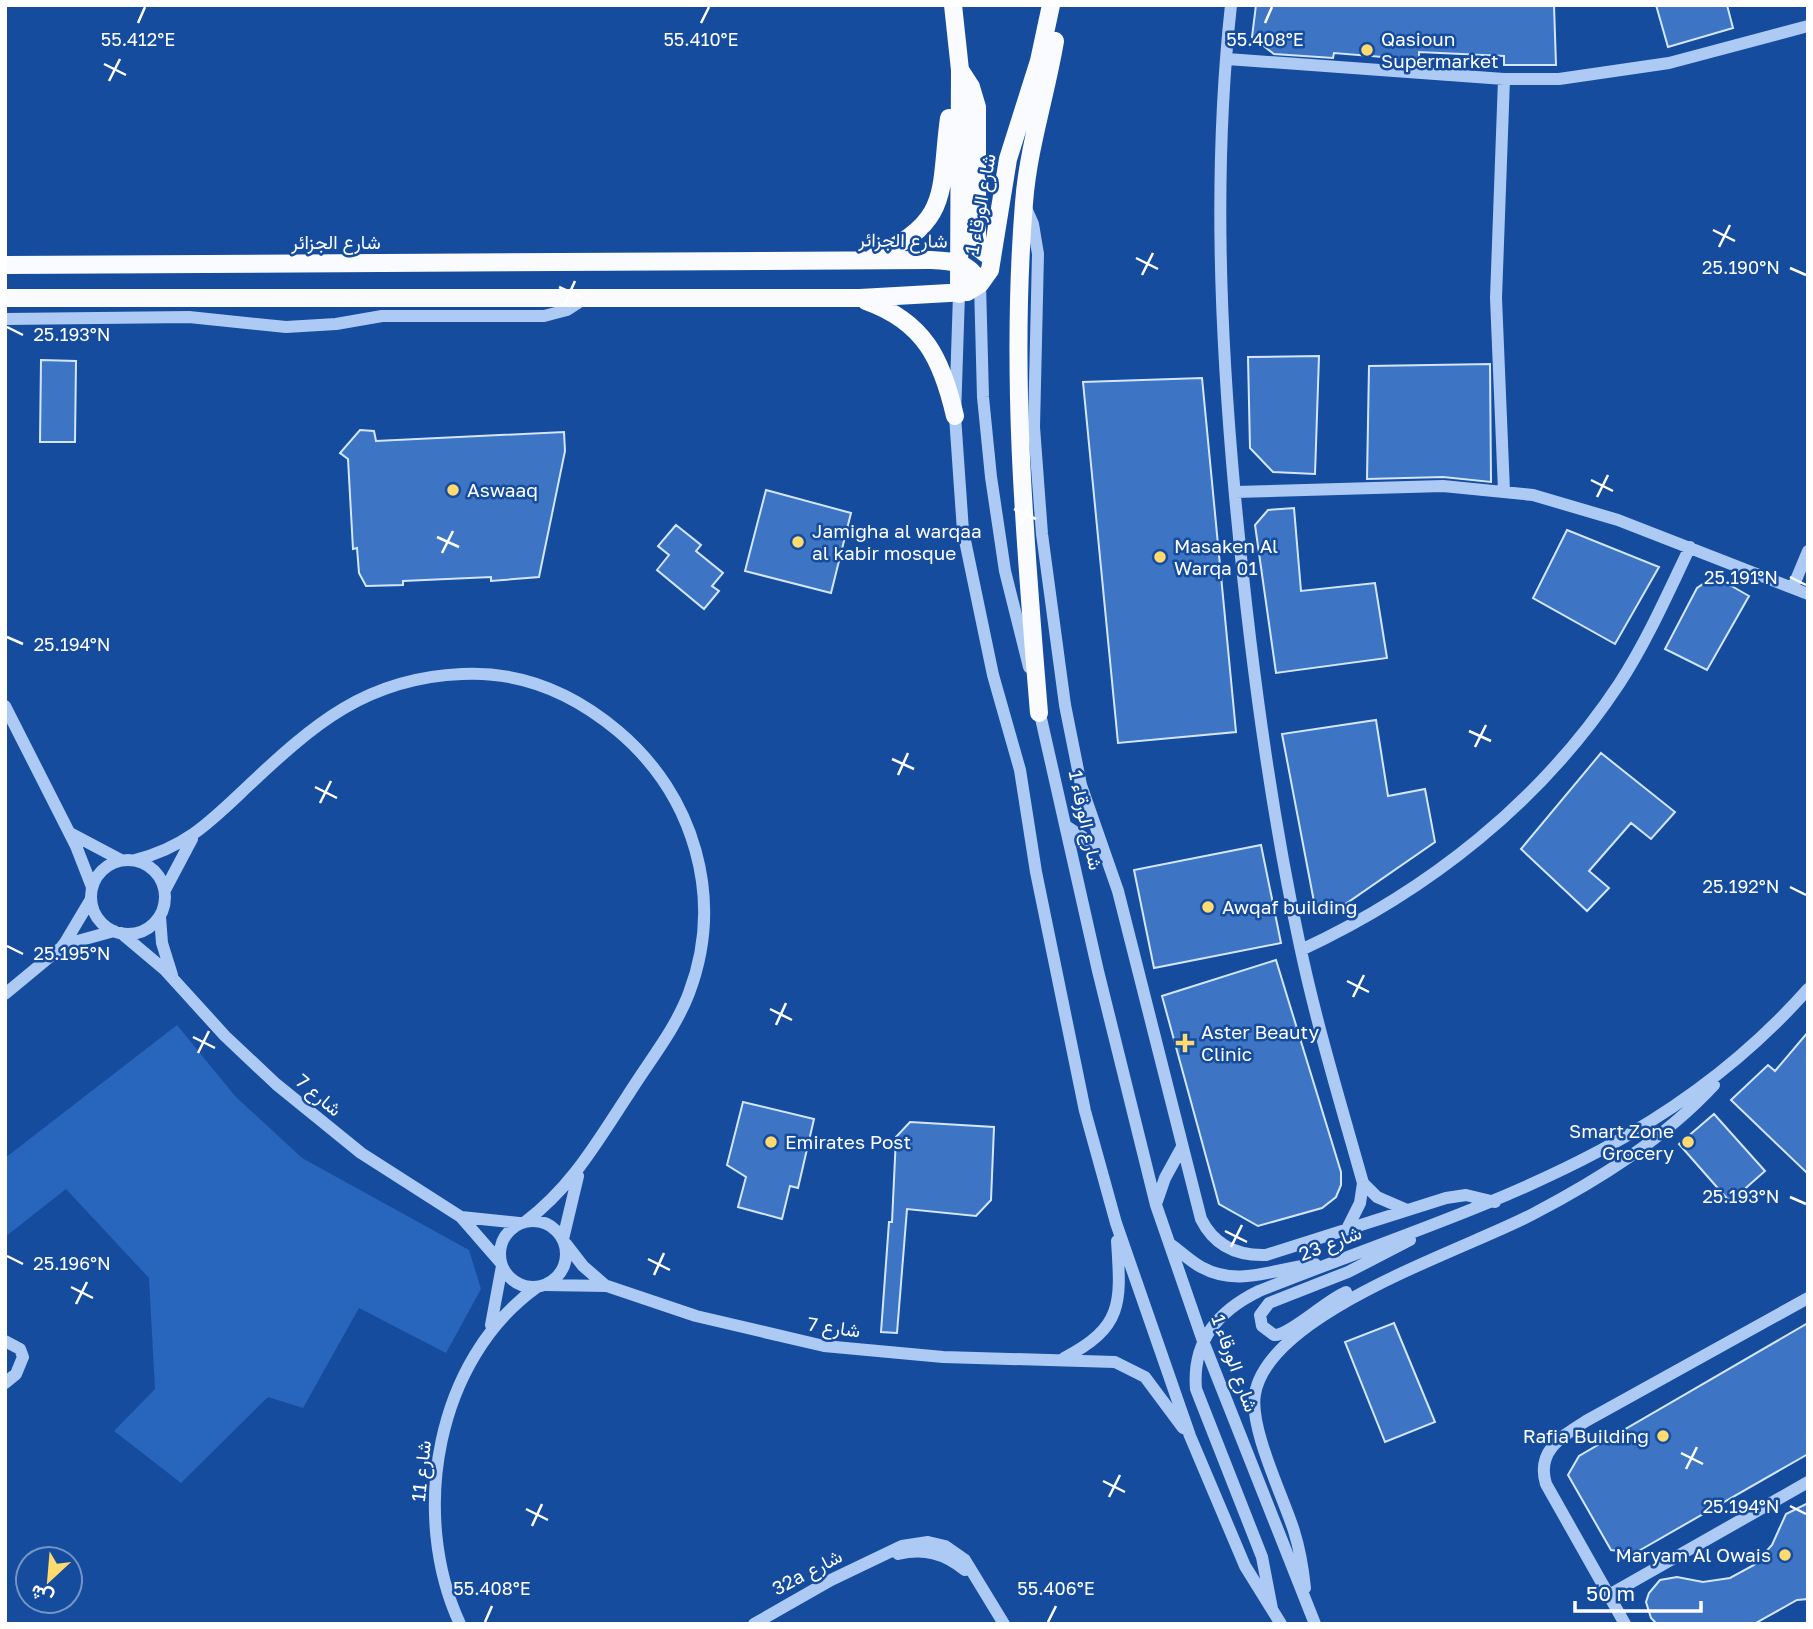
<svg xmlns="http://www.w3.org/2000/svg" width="1813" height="1629" viewBox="0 0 1813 1629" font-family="'Golos Text',Vazirmatn,sans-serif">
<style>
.green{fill:#2865bc}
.building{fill:#3d75c4;stroke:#d4e6fd;stroke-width:2}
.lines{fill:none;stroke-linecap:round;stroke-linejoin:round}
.minor{stroke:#accaf3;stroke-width:12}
.major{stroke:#f9fbff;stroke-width:18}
.ticks{fill:none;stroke:#fff;stroke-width:2.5}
.poi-dot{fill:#ffda6f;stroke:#154c9e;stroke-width:2.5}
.labels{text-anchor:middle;stroke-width:5;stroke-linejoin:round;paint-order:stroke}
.poi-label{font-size:19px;fill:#fff;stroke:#154c9e;text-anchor:start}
.street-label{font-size:19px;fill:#fff;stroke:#154c9e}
.ticks-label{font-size:18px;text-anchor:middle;fill:#fff;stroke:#154c9e;stroke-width:5;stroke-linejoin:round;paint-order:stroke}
</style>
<rect width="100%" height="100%" fill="#154c9e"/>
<path class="green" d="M 177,1025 L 235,1096 L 302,1158 L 469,1250 L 481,1289 L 446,1353 L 359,1308 L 303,1408 L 268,1397 L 181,1483 L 114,1431 L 155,1389 L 149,1278 L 66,1189 L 5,1237 L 5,1158 Z"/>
<path class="building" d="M 1256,5 L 1554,5 L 1556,65 L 1504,65 L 1504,56 L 1419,52 L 1419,60 L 1334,53 L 1333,58 L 1274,54 L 1252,37 Z
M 1656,5 L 1727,5 L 1733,28 L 1668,47 Z
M 1319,356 L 1315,474 L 1273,472 L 1250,448 L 1248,357 Z
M 41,360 L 76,361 L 75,442 L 40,442 Z
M 1490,364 L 1491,482 L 1443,477 L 1367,479 L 1369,366 Z
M 1202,378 L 1236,732 L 1118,743 L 1083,382 Z
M 360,430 L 374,431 L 376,441 L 564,432 L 565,451 L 539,577 L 491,581 L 491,577 L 403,581 L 403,585 L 366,586 L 359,573 L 357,548 L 353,549 L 348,459 L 340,453 Z
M 766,490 L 851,513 L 831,593 L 745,571 Z
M 1294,508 L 1301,591 L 1375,583 L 1387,658 L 1276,673 L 1255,525 L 1268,510 Z
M 676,525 L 701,545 L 696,551 L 723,573 L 712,586 L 719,591 L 704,609 L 657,570 L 669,555 L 658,546 Z
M 1567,530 L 1659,567 L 1615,644 L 1533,598 Z
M 1721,580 L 1749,596 L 1707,670 L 1665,649 L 1697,588 L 1706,582 Z
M 1376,720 L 1388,796 L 1425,789 L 1435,842 L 1331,914 L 1315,907 L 1282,734 Z
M 1601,753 L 1675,812 L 1651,839 L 1631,823 L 1589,871 L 1609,888 L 1587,911 L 1521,849 Z
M 1261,845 L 1281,943 L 1154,968 L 1134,870 Z
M 1276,960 L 1341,1172 L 1341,1185 L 1336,1197 L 1322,1208 L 1258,1226 L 1219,1204 L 1162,996 Z
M 1808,1032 L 1808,1174 L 1731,1100 L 1768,1065 L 1775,1071 Z
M 743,1102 L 814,1119 L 798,1188 L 790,1186 L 782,1219 L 738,1207 L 746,1177 L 727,1165 Z
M 1714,1114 L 1765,1171 L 1730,1202 L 1679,1144 Z
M 910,1122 L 994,1127 L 991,1200 L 976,1216 L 907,1209 L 897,1333 L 881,1332 L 889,1222 L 892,1222 L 896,1137 Z
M 1394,1323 L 1435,1422 L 1385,1442 L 1345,1342 Z
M 1808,1323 L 1808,1454 L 1635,1553 L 1611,1550 L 1568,1475 L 1579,1456 Z
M 1808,1503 L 1808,1599 L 1797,1600 L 1754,1624 L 1657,1624 L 1651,1618 L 1646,1602 L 1649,1593 L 1660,1580 L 1677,1577 L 1703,1582 L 1730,1578 L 1754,1565 L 1772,1545 L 1786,1514 Z"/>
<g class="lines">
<path class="minor" d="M 1231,5 C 1213,169 1220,332 1235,496 C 1249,647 1268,797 1300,946 C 1317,1026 1341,1105 1363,1183 L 1360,1203 L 1347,1229
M 1227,59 L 1504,79 L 1559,79 L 1669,63 L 1808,26
M 1025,206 L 1033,224 L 1038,254 L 1034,427 L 1042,534 L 1065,705 L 1081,785 L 1118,891 L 1201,1219 C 1214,1245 1237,1256 1266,1255 L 1446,1198 L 1466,1195 L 1495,1202
M 980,284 L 983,397 L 991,477 L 1005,571 L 1029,667
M 959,294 L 955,416 L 963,531 L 993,675 L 1020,770 L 1036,872 L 1085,1111 L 1116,1223 L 1190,1436 L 1245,1566 L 1281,1624
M 5,319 L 189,317 L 286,327 L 336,324 L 382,316 L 544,316 L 567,310 L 584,299
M 1504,491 L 1496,298 L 1504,79
M 1235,492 L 1443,486 L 1533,495 L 1618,520 L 1808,594
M 1793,587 L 1808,551
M 1038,705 L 1098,971 L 1156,1205 L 1203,1341 L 1315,1624
M 5,706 L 76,846 L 92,887
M 1066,826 L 1104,851
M 70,833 L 121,860
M91 897a37 37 0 1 1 74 0a37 37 0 1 1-74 0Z
M 135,860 C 186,847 210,822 247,787 C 314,724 366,678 462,674 C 521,671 574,694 618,731 C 694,795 725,898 689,993 C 675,1030 649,1061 628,1095 C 597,1142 571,1188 525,1222
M 165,890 L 192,839
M 160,917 L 162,943 L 172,975
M 121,933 L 165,970 L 225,1036 L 276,1084 L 361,1153 L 461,1217 L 501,1263
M 63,945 L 114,931
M 1301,950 C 1428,891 1541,802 1619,684 C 1647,641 1668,593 1690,547
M 5,994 L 63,946 L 91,899
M 1363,1183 L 1377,1197 L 1407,1210
M 1156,1204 L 1165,1178 L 1182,1147
M 461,1217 L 519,1223
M500 1254a33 33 0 1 1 66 0a33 33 0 1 1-66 0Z
M 563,1239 L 578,1176
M 566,1244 L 583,1266 L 606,1286
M 1170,1244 C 1180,1251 1190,1261 1201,1267 C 1239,1288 1275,1268 1315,1264
M 545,1285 L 607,1286 L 696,1316 L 824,1346 L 943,1357 L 1115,1362 L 1145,1377 L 1183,1428
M 1346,1292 C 1326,1300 1289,1336 1274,1335 L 1262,1326 L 1260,1315 L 1269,1303 L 1348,1272 L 1410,1240
M 491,1325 L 502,1266
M 5,1341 L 20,1349 L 23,1357 L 16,1374 L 5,1383
M 1064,1358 C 1124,1327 1121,1302 1117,1241
M 898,1554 C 924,1548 944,1553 965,1570
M 1305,1588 C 1303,1568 1300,1550 1294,1531 C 1283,1496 1249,1428 1255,1394 C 1269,1312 1465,1250 1533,1214 C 1598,1180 1664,1139 1714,1085
M 1609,1595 L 1808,1482
M 1272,1609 L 1262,1557 L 1196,1389 C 1192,1341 1218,1311 1259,1291 C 1464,1209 1655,1162 1808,989
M 460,1624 C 409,1514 436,1359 537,1287
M 754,1624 L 831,1580 L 902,1546 L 928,1542 L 945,1546 L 965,1560 L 1004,1624
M 1625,1624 L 1546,1484 C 1536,1451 1561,1437 1586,1421 L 1808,1298"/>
<path class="major" d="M 953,5 L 960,70 L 959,294
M 960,70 L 971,87 L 977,107 L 977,247 L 986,254 L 993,251
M 874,257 C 953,221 939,190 949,118
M 5,265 L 929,260 C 952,261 969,261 980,284
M 5,298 L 860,298 L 967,292 L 980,284 L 990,270 L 1008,159 L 1039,61 L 1051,5
M 866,301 C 925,322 942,360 955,416
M 1039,713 C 1025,541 1010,375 1024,203 C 1028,148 1046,95 1055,41"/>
</g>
<path class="ticks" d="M 138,23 L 145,7M 701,23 L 709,7M 1265,23 L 1272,7M 104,64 L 126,75M 109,81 L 120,59M 1713,230 L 1735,241M 1719,247 L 1730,225M 1136,258 L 1158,269M 1790,268 L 1806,275M 1142,275 L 1153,253M 559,287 L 581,297M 565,303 L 575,281M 7,327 L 23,335M 1591,480 L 1613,491M 1597,497 L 1608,475M 1014,509 L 1036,519M 1020,525 L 1030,503M 437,537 L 459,547M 442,553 L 453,531M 1790,577 L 1806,585M 7,637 L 23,644M 1469,731 L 1491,741M 1475,747 L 1486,725M 892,759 L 914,769M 898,775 L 908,753M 315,787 L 337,798M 320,803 L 331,781M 1790,887 L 1806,895M 7,946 L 23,954M 1347,981 L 1369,992M 1353,997 L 1364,975M 770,1009 L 792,1020M 776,1025 L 786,1003M 193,1037 L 215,1048M 198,1053 L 209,1031M 1790,1197 L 1806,1204M 1225,1231 L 1247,1242M 1231,1247 L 1242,1225M 7,1256 L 23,1264M 648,1259 L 670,1270M 654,1275 L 664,1253M 71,1287 L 93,1298M 76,1304 L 87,1282M 1681,1453 L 1703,1464M 1686,1469 L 1697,1447M 1103,1481 L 1125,1492M 1109,1497 L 1120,1475M 1790,1506 L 1806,1514M 526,1509 L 548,1520M 532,1526 L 542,1504M 485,1622 L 492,1606M 1048,1622 L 1056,1606"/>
<g class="poi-dot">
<circle cx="1367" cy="50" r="7"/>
<circle cx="453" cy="490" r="7"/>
<circle cx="798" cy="542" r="7"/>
<circle cx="1160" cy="557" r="7"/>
<circle cx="1208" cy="907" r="7"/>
<path d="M1181.5 1032.5h7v7h7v7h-7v7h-7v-7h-7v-7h7z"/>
<circle cx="771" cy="1142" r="7"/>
<circle cx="1688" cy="1142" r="7"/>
<circle cx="1663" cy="1436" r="7"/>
<circle cx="1785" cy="1555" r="7"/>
</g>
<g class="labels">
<g class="poi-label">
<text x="1381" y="46">Qasioun<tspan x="1381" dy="22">Supermarket</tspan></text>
<text x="467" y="497">Aswaaq</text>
<text x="812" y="538">Jamigha al warqaa<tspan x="812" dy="22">al kabir mosque</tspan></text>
<text x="1174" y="553">Masaken Al<tspan x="1174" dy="22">Warqa 01</tspan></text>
<text x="1222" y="914">Awqaf building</text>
<text x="1201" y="1039">Aster Beauty<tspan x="1201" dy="22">Clinic</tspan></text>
<text x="1674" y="1138" text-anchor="end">Smart Zone<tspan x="1674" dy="22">Grocery</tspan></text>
<text x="785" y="1149">Emirates Post</text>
<text x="1649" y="1443" text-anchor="end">Rafia Building</text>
<text x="1771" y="1562" text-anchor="end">Maryam Al Owais</text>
</g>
<g class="street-label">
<text transform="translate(980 204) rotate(-80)" y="7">شارع الورقاء 1</text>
<text transform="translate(903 240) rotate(1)" y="7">شارع الجزائر</text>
<text x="336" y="249">شارع الجزائر</text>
<text transform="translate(1086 820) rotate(78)" y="7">شارع الورقاء 1</text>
<text transform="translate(319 1095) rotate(40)" y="7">شارع 7</text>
<text transform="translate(1330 1243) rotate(-21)" y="7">شارع 23</text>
<text transform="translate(834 1327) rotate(8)" y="7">شارع 7</text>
<text transform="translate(1235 1363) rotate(70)" y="7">شارع الورقاء 1</text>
<text transform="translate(421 1471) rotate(-84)" y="7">شارع 11</text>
<text transform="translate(807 1572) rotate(-28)" y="7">32a شارع</text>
</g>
</g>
<g class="ticks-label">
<text x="138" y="46">55.412°E</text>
<text x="701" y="46">55.410°E</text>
<text x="1265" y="46">55.408°E</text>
<text x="1741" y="274">25.190°N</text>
<text x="72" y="341">25.193°N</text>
<text x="1741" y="584">25.191°N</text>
<text x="72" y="651">25.194°N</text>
<text x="1741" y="893">25.192°N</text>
<text x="72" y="960">25.195°N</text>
<text x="1741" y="1203">25.193°N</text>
<text x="72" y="1270">25.196°N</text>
<text x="1741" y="1513">25.194°N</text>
<text x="492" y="1595">55.408°E</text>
<text x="1056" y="1595">55.406°E</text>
</g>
<rect width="1813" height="1629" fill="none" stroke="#ffffff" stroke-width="14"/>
<g transform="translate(49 1580) rotate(206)"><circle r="33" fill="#154c9e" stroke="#7394c5" stroke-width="2"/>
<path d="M0-5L12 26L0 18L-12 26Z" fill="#ffda6f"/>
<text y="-10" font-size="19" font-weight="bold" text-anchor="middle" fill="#ffffff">ش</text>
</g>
<path d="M1575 1601v10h126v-10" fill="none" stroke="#ffffff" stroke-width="3.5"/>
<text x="1586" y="1601" font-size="21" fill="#ffffff" stroke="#154c9e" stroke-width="5" paint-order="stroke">50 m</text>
</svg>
